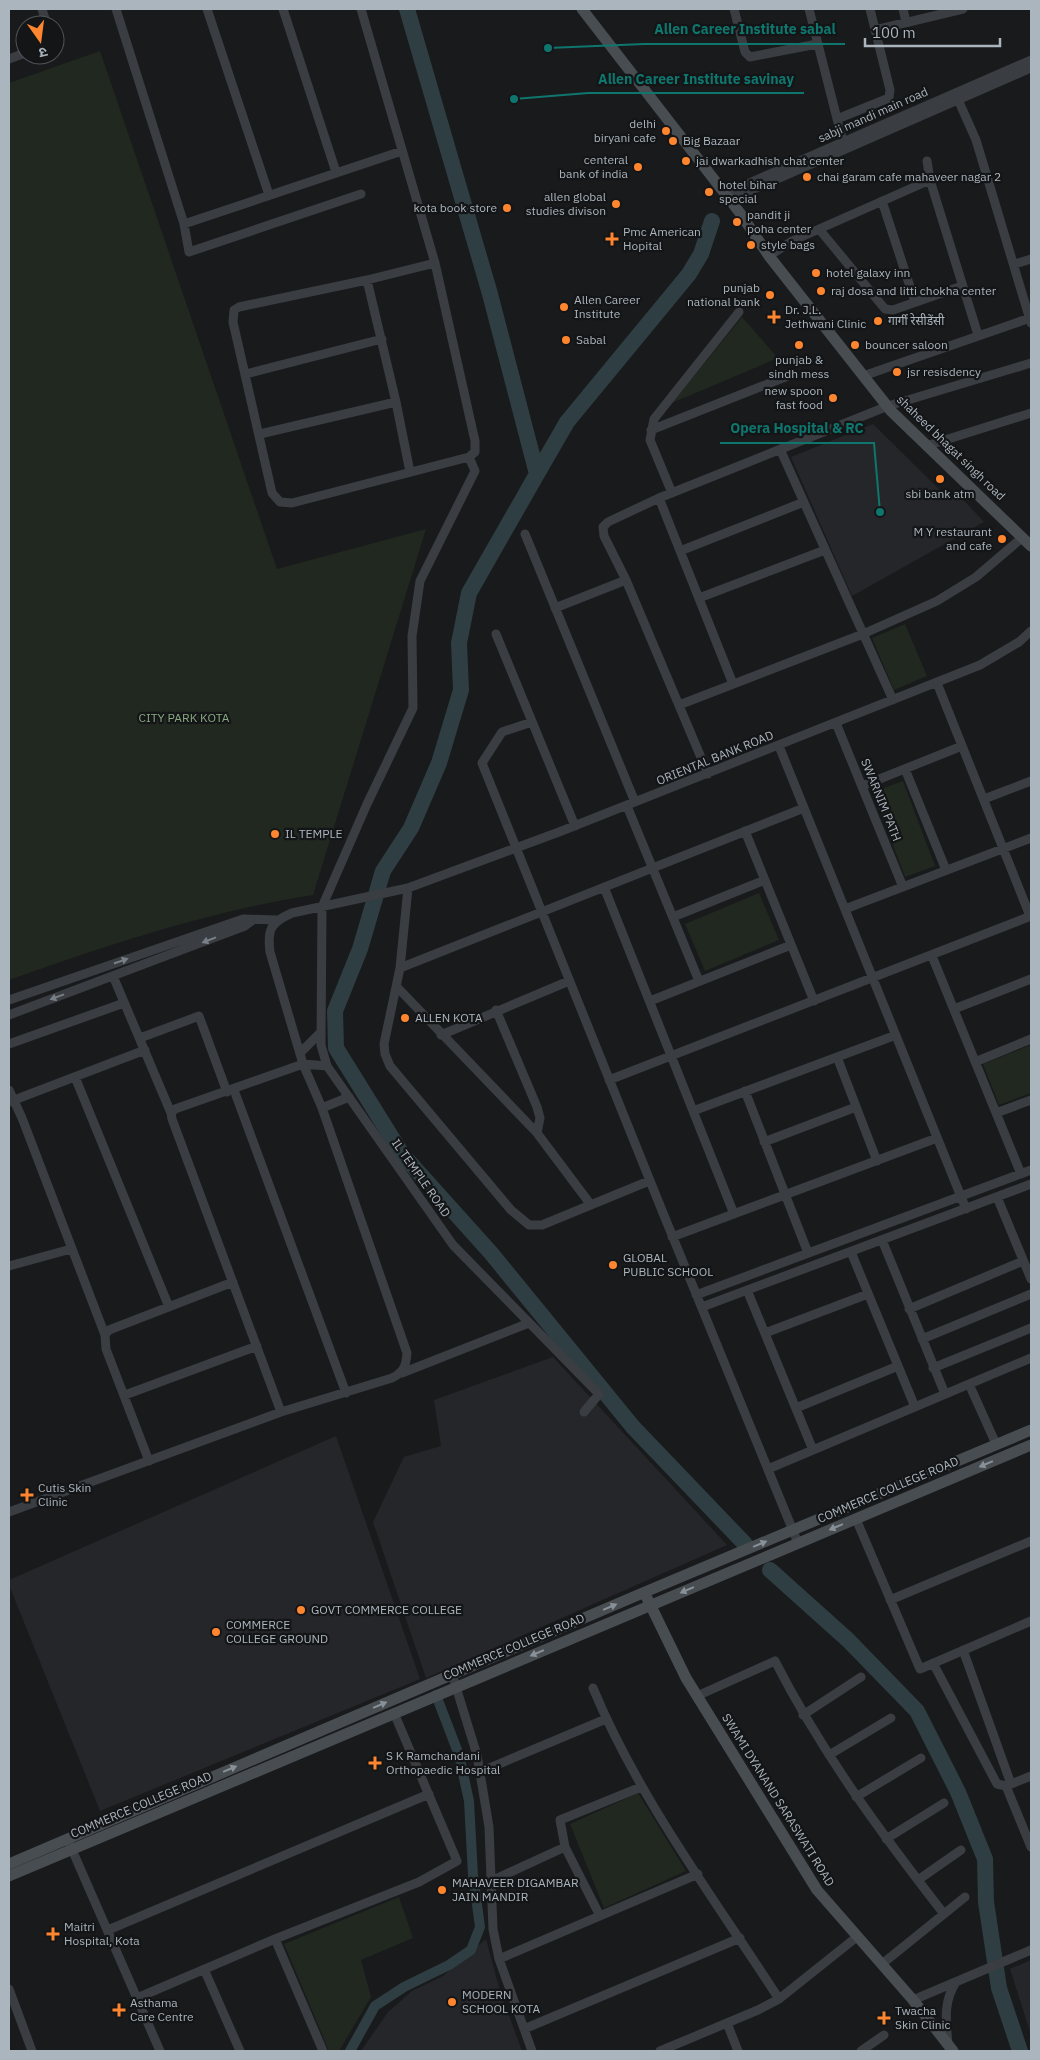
<svg xmlns="http://www.w3.org/2000/svg" width="1040" height="2060" viewBox="0 0 1040 2060" font-family="'IBM Plex Sans','Noto Sans Devanagari',sans-serif">
<style>
.built{fill:#252629}
.green{fill:#20281f}
.lines{fill:none;stroke-linecap:round;stroke-linejoin:round}
.canal{stroke:#2e3e42;stroke-width:10}
.river{stroke:#2e3e42;stroke-width:16}
.street{stroke:#3a3d42;stroke-width:9}
.secondary{stroke:#484d52;stroke-width:11}
.oneway{fill:#787f86}
.oneway2{fill:#889198}
.poi-dot{fill:#ff862f;stroke:#141517;stroke-width:2}
.labels{text-anchor:middle;stroke-width:4.5;stroke-linejoin:round;paint-order:stroke}
.street-label{font-size:12px;fill:#abb5bd;stroke:#141517}
.poi-label{font-size:12px;fill:#abb5bd;stroke:#141517;text-anchor:start}
.park-label{font-size:12px;fill:#88a981;stroke:#141517}
.leader{fill:none;stroke:#0f766e;stroke-width:2}
.callout-dot{fill:#0f766e;stroke:#141517;stroke-width:2}
.callout-label{font-size:14px;text-anchor:middle;font-weight:bold;fill:#0f766e;stroke:#141517;stroke-width:4.5;stroke-linejoin:round;paint-order:stroke}
</style>
<rect width="100%" height="100%" fill="#191a1c"/>
<path class="built" d="M 873,424 L 948,498 L 956,492 L 984,522 L 852,596 L 791,457 Z
M 553,1357 L 727,1545 L 426,1678 L 373,1522 L 404,1457 L 441,1446 L 434,1400 Z
M 336,1436 L 420,1679 L 100,1811 L 9,1585 L 9,1580 Z
M 486,1939 L 500,1991 L 522,2051 L 361,2051 L 388,2012 L 412,1991 L 443,1976 Z
M 1031,1960 L 1031,2035 L 1010,1969 Z"/>
<path class="green" d="M 100,51 L 277,569 L 426,529 L 313,895 C 209,911 108,945 9,980 L 9,83 Z
M 742,317 L 778,358 L 672,403 Z
M 905,624 L 927,676 L 894,690 L 872,638 Z
M 903,781 L 935,866 L 905,877 L 873,792 Z
M 759,893 L 779,940 L 705,971 L 685,924 Z
M 1031,1045 L 1031,1093 L 999,1105 L 983,1064 Z
M 638,1793 L 686,1871 L 604,1908 L 570,1824 Z
M 399,1897 L 413,1938 L 361,1960 L 371,1997 L 339,2051 L 329,2051 L 284,1944 Z"/>
<g class="lines">
<path class="canal" d="M 350,2051 L 375,2006 L 404,1987 L 449,1965 L 471,1950 L 480,1927 L 473,1875 L 469,1801 L 459,1755 L 436,1695"/>
<path class="river" d="M 407,9 L 490,294 L 537,474 L 469,593 L 459,643 L 461,690 L 439,763 L 411,828 L 383,871 L 360,949 L 335,1011 L 336,1048 L 402,1154 L 491,1253 L 633,1427 L 745,1544
M 537,474 L 567,422 L 689,274 L 701,254 L 712,221
M 770,1570 L 848,1640 L 917,1711 L 958,1792 L 985,1859 L 986,1902 L 999,1988 L 1020,2051"/>
<path class="street" d="M 42,9 L 47,25
M 116,9 L 184,224 L 189,252 L 361,194
M 207,9 L 269,195
M 283,9 L 336,172
M 361,9 L 435,263 L 475,441 L 475,452 L 469,457 L 292,503 L 280,502 L 272,493 L 233,322 L 234,310 L 239,307 L 367,280 L 435,263
M 734,9 L 745,52 L 750,57 L 817,44
M 809,9 L 844,146
M 903,9 L 906,22
M 875,30 L 963,9
M 9,59 L 25,53
M 956,95 L 976,140 L 1031,323
M 837,119 L 889,98 L 890,90 L 870,9
M 927,161 L 930,180 L 978,335
M 724,194 L 1031,60
M 729,200 L 1031,68
M 882,201 L 915,302
M 184,224 L 402,151
M 819,229 L 885,309 L 893,310 L 962,286
M 769,256 L 792,241 L 930,180
M 1015,264 L 1031,259
M 367,280 L 396,402 L 410,472
M 246,374 L 382,339
M 863,376 L 1030,318
M 651,430 L 793,374
M 260,434 L 396,402
M 926,446 L 1031,413
M 780,449 L 893,700
M 469,457 L 475,471 L 420,581 L 412,636 L 413,708 L 367,804 L 322,907 L 321,1045 L 327,1066 L 453,1245 L 599,1394 L 584,1412
M 672,493 L 650,440 L 654,419 L 739,312
M 659,498 L 733,684
M 525,534 L 635,802
M 680,551 L 804,502
M 699,598 L 825,550
M 555,608 L 626,580
M 496,634 L 575,826
M 937,683 L 1030,916
M 679,705 L 863,634 L 937,601 L 976,577 L 1023,537
M 532,722 L 502,732 L 482,763 L 663,1213 L 798,1543
M 836,723 L 903,887
M 779,746 L 966,1209
M 905,769 L 946,870
M 708,774 L 626,580 L 604,536 L 603,527 L 608,522 L 659,498 L 888,406 L 1031,363
M 862,786 L 962,746
M 984,799 L 1031,781
M 627,806 L 699,981
M 745,831 L 814,1001
M 604,887 L 734,1214
M 408,888 L 400,968 L 384,1044 L 385,1054 L 390,1066 L 511,1210 L 529,1225 L 542,1225 L 649,1181
M 845,909 L 1031,838
M 673,917 L 765,880
M 932,956 L 1021,1174
M 400,968 L 804,808
M 113,976 L 171,1113
M 397,987 L 537,1133 L 591,1205
M 9,1000 L 243,919 L 277,920
M 650,1001 L 791,945
M 954,1009 L 1031,979
M 496,1010 L 537,1107 L 540,1118 L 537,1133
M 9,1015 L 245,926 L 253,920
M 441,1035 L 569,981
M 140,1038 L 199,1016 L 227,1092
M 9,1044 L 124,1003
M 300,1053 L 320,1033
M 837,1057 L 877,1161
M 975,1062 L 1031,1039
M 75,1077 L 169,1307
M 609,1080 L 1031,916
M 9,1090 L 22,1118 L 105,1335
M 234,1090 L 346,1393
M 745,1091 L 808,1253
M 9,1102 L 145,1050
M 322,1108 L 349,1097
M 693,1111 L 896,1035
M 996,1113 L 1031,1100
M 764,1142 L 856,1107
M 997,1197 L 1031,1279
M 672,1237 L 937,1138
M 882,1240 L 945,1394
M 851,1252 L 915,1407
M 9,1266 L 71,1249
M 747,1290 L 813,1450
M 696,1295 L 1031,1170
M 702,1307 L 1031,1184
M 909,1309 L 1023,1261
M 765,1333 L 868,1294
M 922,1339 L 1031,1294
M 933,1368 L 1031,1328
M 402,1373 L 529,1323
M 969,1384 L 996,1444
M 125,1395 L 257,1346
M 796,1408 L 898,1366
M 281,1412 L 172,1119 L 171,1113 L 175,1109 L 303,1064 L 327,1066
M 149,1461 L 106,1349 L 105,1335 L 109,1330 L 233,1282
M 768,1469 L 1031,1358
M 9,1512 L 281,1412 L 392,1378 C 404,1372 406,1366 407,1353 L 322,1108 L 303,1064 L 270,952 C 267,929 271,922 292,913 L 408,888 L 559,832 L 980,665 L 1019,642 L 1031,631
M 856,1519 L 920,1669 L 1031,1621
M 890,1600 L 1031,1541
M 963,1650 L 1011,1784
M 933,1663 L 997,1784 L 1006,1786 L 1031,1776
M 452,1674 L 477,1755 L 489,1827 L 493,1929 L 499,1959 L 532,2051
M 593,1688 C 639,1799 714,1898 779,1999
M 697,1696 L 775,1661 C 822,1753 881,1833 944,1914
M 803,1715 L 861,1677
M 829,1755 L 891,1718
M 480,1772 L 606,1719
M 1006,1786 L 1031,1847
M 856,1797 L 921,1758
M 886,1839 L 944,1803
M 70,1845 L 160,2051
M 918,1880 L 961,1850
M 491,1881 L 565,1847
M 600,1916 L 565,1847 L 560,1820 L 641,1787
M 108,1930 L 429,1794
M 275,1939 L 323,2051
M 499,1959 L 698,1874
M 882,1964 L 965,1897
M 204,1969 L 240,2051
M 9,1989 L 32,2051
M 137,1998 L 275,1939 L 419,1882 L 457,1861 L 394,1713
M 913,2000 L 1031,1950
M 727,2023 L 738,2051
M 524,2029 L 740,1938
M 948,2044 C 946,2021 943,2002 956,1982
M 660,2051 L 758,2010 L 779,1999 L 858,1936
M 861,2051 L 884,2035"/>
<path class="secondary" d="M 582,9 L 740,213 L 769,256 L 891,411 L 1031,546
M 647,1598 L 686,1678 L 817,1890 L 913,2000 L 953,2051
M 9,1864 L 645,1592 L 1031,1430
M 9,1876 L 1031,1445"/>
</g>
<defs><path id="oneway-solid" d="M-6-.8H1V-3.2L6.5 0L1 3.2V.8H-6Z" transform="scale(1.25)"/></defs>
<g class="oneway">
<use href="#oneway-solid" transform="translate(209 940) rotate(159)"/>
<use href="#oneway-solid" transform="translate(121 961) rotate(-19)"/>
<use href="#oneway-solid" transform="translate(57 997) rotate(160)"/>
</g>
<g class="oneway2">
<use href="#oneway-solid" transform="translate(986 1464) rotate(157)"/>
<use href="#oneway-solid" transform="translate(836 1527) rotate(157)"/>
<use href="#oneway-solid" transform="translate(760 1544) rotate(-23)"/>
<use href="#oneway-solid" transform="translate(687 1590) rotate(157)"/>
<use href="#oneway-solid" transform="translate(610 1607) rotate(-23)"/>
<use href="#oneway-solid" transform="translate(537 1653) rotate(157)"/>
<use href="#oneway-solid" transform="translate(380 1705) rotate(-23)"/>
<use href="#oneway-solid" transform="translate(230 1769) rotate(-23)"/>
</g>
<g class="poi-dot">
<circle cx="666" cy="131" r="5"/>
<circle cx="673" cy="141" r="5"/>
<circle cx="686" cy="161" r="5"/>
<circle cx="638" cy="167" r="5"/>
<circle cx="807" cy="177" r="5"/>
<circle cx="709" cy="192" r="5"/>
<circle cx="616" cy="204" r="5"/>
<circle cx="507" cy="208" r="5"/>
<circle cx="737" cy="222" r="5"/>
<path d="M609.5 231.5h5v5h5v5h-5v5h-5v-5h-5v-5h5z"/>
<circle cx="751" cy="245" r="5"/>
<circle cx="816" cy="273" r="5"/>
<circle cx="821" cy="291" r="5"/>
<circle cx="770" cy="295" r="5"/>
<circle cx="564" cy="307" r="5"/>
<path d="M771.5 309.5h5v5h5v5h-5v5h-5v-5h-5v-5h5z"/>
<circle cx="878" cy="321" r="5"/>
<circle cx="566" cy="340" r="5"/>
<circle cx="799" cy="345" r="5"/>
<circle cx="855" cy="345" r="5"/>
<circle cx="897" cy="372" r="5"/>
<circle cx="833" cy="398" r="5"/>
<circle cx="940" cy="479" r="5"/>
<circle cx="1002" cy="539" r="5"/>
<circle cx="275" cy="834" r="5"/>
<circle cx="405" cy="1018" r="5"/>
<circle cx="613" cy="1265" r="5"/>
<path d="M24.5 1487.5h5v5h5v5h-5v5h-5v-5h-5v-5h5z"/>
<circle cx="301" cy="1610" r="5"/>
<circle cx="216" cy="1632" r="5"/>
<path d="M372.5 1755.5h5v5h5v5h-5v5h-5v-5h-5v-5h5z"/>
<circle cx="442" cy="1890" r="5"/>
<path d="M50.5 1926.5h5v5h5v5h-5v5h-5v-5h-5v-5h5z"/>
<circle cx="452" cy="2002" r="5"/>
<path d="M116.5 2002.5h5v5h5v5h-5v5h-5v-5h-5v-5h5z"/>
<path d="M881.5 2010.5h5v5h5v5h-5v5h-5v-5h-5v-5h5z"/>
</g>
<g class="labels">
<g class="street-label">
<text transform="translate(873 115) rotate(-24)" y="4">sabji mandi main road</text>
<text transform="translate(951 448) rotate(44)" y="4">shaheed bhagat singh road</text>
<text transform="translate(715 758) rotate(-22)" y="4">ORIENTAL BANK ROAD</text>
<text transform="translate(881 800) rotate(68)" y="4">SWARNIM PATH</text>
<text transform="translate(421 1178) rotate(55)" y="4">IL TEMPLE ROAD</text>
<text transform="translate(888 1490) rotate(-23)" y="4">COMMERCE COLLEGE ROAD</text>
<text transform="translate(514 1647) rotate(-23)" y="4">COMMERCE COLLEGE ROAD</text>
<text transform="translate(778 1800) rotate(58)" y="4">SWAMI DYANAND SARASWATI ROAD</text>
<text transform="translate(141 1805) rotate(-23)" y="4">COMMERCE COLLEGE ROAD</text>
</g>
<g class="poi-label">
<text x="656" y="128" text-anchor="end">delhi<tspan x="656" dy="14">biryani cafe</tspan></text>
<text x="683" y="145">Big Bazaar</text>
<text x="628" y="164" text-anchor="end">centeral<tspan x="628" dy="14">bank of india</tspan></text>
<text x="696" y="165">jai dwarkadhish chat center</text>
<text x="817" y="181">chai garam cafe mahaveer nagar 2</text>
<text x="719" y="189">hotel bihar<tspan x="719" dy="14">special</tspan></text>
<text x="606" y="201" text-anchor="end">allen global<tspan x="606" dy="14">studies divison</tspan></text>
<text x="497" y="212" text-anchor="end">kota book store</text>
<text x="747" y="219">pandit ji<tspan x="747" dy="14">poha center</tspan></text>
<text x="623" y="236">Pmc American<tspan x="623" dy="14">Hopital</tspan></text>
<text x="761" y="249">style bags</text>
<text x="826" y="277">hotel galaxy inn</text>
<text x="760" y="292" text-anchor="end">punjab<tspan x="760" dy="14">national bank</tspan></text>
<text x="831" y="295">raj dosa and litti chokha center</text>
<text x="574" y="304">Allen Career<tspan x="574" dy="14">Institute</tspan></text>
<text x="785" y="314">Dr. J.L.<tspan x="785" dy="14">Jethwani Clinic</tspan></text>
<text x="888" y="325">गार्गी रेसीडेंसी</text>
<text x="576" y="344">Sabal</text>
<text x="865" y="349">bouncer saloon</text>
<text x="799" y="364" text-anchor="middle">punjab &amp;<tspan x="799" dy="14">sindh mess</tspan></text>
<text x="907" y="376">jsr resisdency</text>
<text x="823" y="395" text-anchor="end">new spoon<tspan x="823" dy="14">fast food</tspan></text>
<text x="940" y="498" text-anchor="middle">sbi bank atm</text>
<text x="992" y="536" text-anchor="end">M Y restaurant<tspan x="992" dy="14">and cafe</tspan></text>
<text x="285" y="838">IL TEMPLE</text>
<text x="415" y="1022">ALLEN KOTA</text>
<text x="623" y="1262">GLOBAL<tspan x="623" dy="14">PUBLIC SCHOOL</tspan></text>
<text x="38" y="1492">Cutis Skin<tspan x="38" dy="14">Clinic</tspan></text>
<text x="311" y="1614">GOVT COMMERCE COLLEGE</text>
<text x="226" y="1629">COMMERCE<tspan x="226" dy="14">COLLEGE GROUND</tspan></text>
<text x="386" y="1760">S K Ramchandani<tspan x="386" dy="14">Orthopaedic Hospital</tspan></text>
<text x="452" y="1887">MAHAVEER DIGAMBAR<tspan x="452" dy="14">JAIN MANDIR</tspan></text>
<text x="64" y="1931">Maitri<tspan x="64" dy="14">Hospital, Kota</tspan></text>
<text x="462" y="1999">MODERN<tspan x="462" dy="14">SCHOOL KOTA</tspan></text>
<text x="130" y="2007">Asthama<tspan x="130" dy="14">Care Centre</tspan></text>
<text x="895" y="2015">Twacha<tspan x="895" dy="14">Skin Clinic</tspan></text>
</g>
<g class="park-label">
<text x="184" y="722">CITY PARK KOTA</text>
</g>
</g>
<path class="leader" d="M548 48L644 44H845M514 99L588 93H804M880 512L874 443H720"/>
<g class="callout-dot">
<circle cx="548" cy="48" r="5"/>
<circle cx="514" cy="99" r="5"/>
<circle cx="880" cy="512" r="5"/>
</g>
<g class="callout-label">
<text x="745" y="34">Allen Career Institute sabal</text>
<text x="696" y="84">Allen Career Institute savinay</text>
<text x="797" y="433">Opera Hospital &amp; RC</text>
</g>
<rect width="1040" height="2060" fill="none" stroke="#abb5bd" stroke-width="20"/>
<g transform="translate(40 40) rotate(166)"><circle r="24" fill="#141517" stroke="#505559"/>
<path d="M0-4L9 19L0 12L-9 19Z" fill="#ff862f"/>
<text y="-8" font-size="14" font-weight="bold" text-anchor="middle" fill="#abb5bd">उ</text>
</g>
<path d="M865 38v8h135v-8" fill="none" stroke="#abb5bd" stroke-width="2.5"/>
<text x="872" y="38" font-size="15" fill="#abb5bd" stroke="#141517" stroke-width="4" paint-order="stroke">100 m</text>
</svg>
